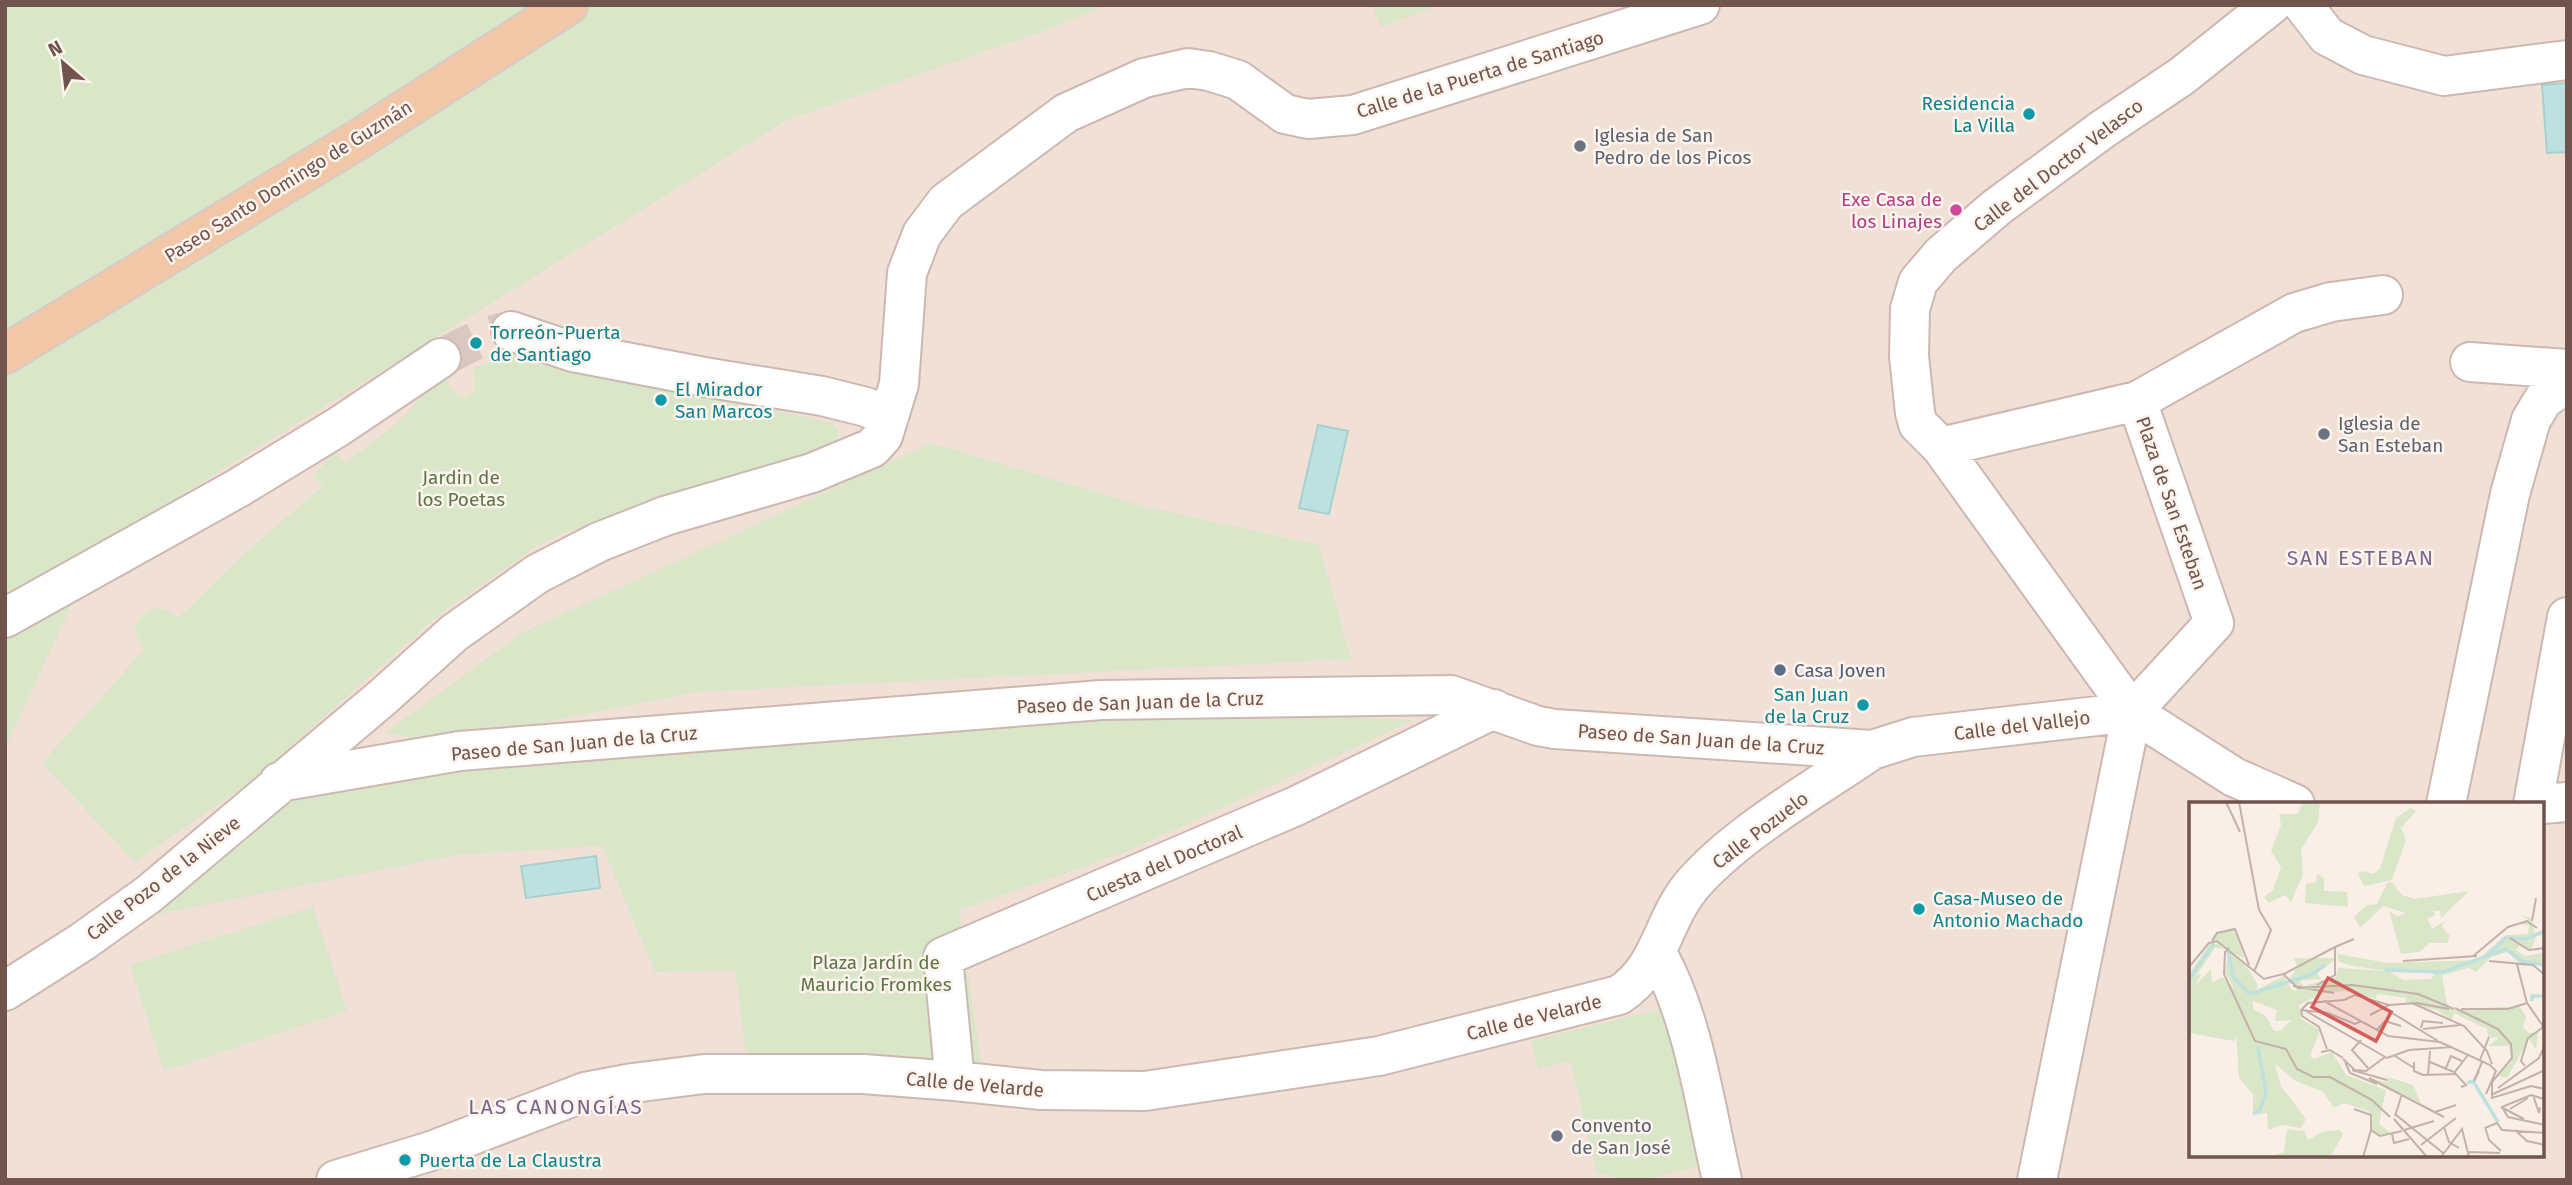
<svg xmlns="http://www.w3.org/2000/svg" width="2572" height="1185" viewBox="0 0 2572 1185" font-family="'Fira Sans',sans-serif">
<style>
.residential{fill:#f1e0d6;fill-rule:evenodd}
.green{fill:#d9e6c7}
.water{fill:#bee1e0;stroke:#a5d2d0;stroke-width:2}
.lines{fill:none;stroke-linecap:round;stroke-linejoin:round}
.minor-tunnel{stroke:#d8c8c1;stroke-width:38;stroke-dasharray:38 19;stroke-linecap:butt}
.minor-casing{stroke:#cdb8b1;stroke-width:42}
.major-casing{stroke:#d4ccca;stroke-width:42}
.minor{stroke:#fff;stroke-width:38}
.major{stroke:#f1c7a7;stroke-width:38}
.culture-dot{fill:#0f9aa8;stroke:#fdf4ed;stroke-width:2.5}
.worship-dot{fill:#6b7280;stroke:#fdf4ed;stroke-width:2.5}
.hotel-dot{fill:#d1479c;stroke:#fdf4ed;stroke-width:2.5}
.service-dot{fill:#5c6f8a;stroke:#fdf4ed;stroke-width:2.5}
.labels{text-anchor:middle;stroke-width:5;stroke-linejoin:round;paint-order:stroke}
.street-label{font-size:19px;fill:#71544e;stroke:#fdf4ed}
.culture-label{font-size:19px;fill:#0d838f;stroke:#fdf4ed;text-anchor:start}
.worship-label{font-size:19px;fill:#5b616d;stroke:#fdf4ed;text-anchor:start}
.hotel-label{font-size:19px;fill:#b23c85;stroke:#fdf4ed;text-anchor:end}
.park-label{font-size:19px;fill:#5e7548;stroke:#fdf4ed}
.service-label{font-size:19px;fill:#4e5e75;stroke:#fdf4ed;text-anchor:start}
.neighbourhood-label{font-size:21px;letter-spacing:2px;fill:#79668c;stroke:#fdf4ed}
.inset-river{fill:none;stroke:#bee1e0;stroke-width:3.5}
.inset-road{fill:none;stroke:#c3b1aa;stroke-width:2}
.view{fill:#d65e5a;fill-opacity:0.15;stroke:#d65e5a;stroke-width:3.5}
.inset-edge{fill:none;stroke:#71544e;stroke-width:3.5}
</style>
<rect width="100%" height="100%" fill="#faefe7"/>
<path class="residential" d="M 1023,5 L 2567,5 L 2567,1180 L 5,1180 L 5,457 L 787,120 ZM 2190,804 L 2542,804 L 2542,1155 L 2190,1155 Z"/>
<path class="green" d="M 5,5 L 1106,5 L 1044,31 L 787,120 L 99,546 L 5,748 Z
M 1372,5 L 1440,5 L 1381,27 Z
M 518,354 L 832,423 L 838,431 L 837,443 L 831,447 L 631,507 L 543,542 L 441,613 L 253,780 L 135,862 L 42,763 L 144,650 L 135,632 C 138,607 161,601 178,618 L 248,550 L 323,486 L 313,476 L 335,452 L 346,463 L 397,423 L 445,372 C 449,386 451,393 465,397 L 475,391 L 475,380 L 472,368 Z
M 931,443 L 1146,507 L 1319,545 L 1351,659 L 698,692 L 434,744 L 386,732 L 522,633 Z
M 1141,708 L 1414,720 L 1126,852 L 959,910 L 981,1065 L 747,1061 L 735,971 L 655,972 L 602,846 L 456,855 L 148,916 L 281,793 L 534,750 Z
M 313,907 L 347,1011 L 164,1071 L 130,965 Z
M 1668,1007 L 1706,1164 L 1643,1180 L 1614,1180 L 1612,1175 L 1597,1174 L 1570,1061 L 1538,1069 L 1531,1041 Z"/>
<path class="water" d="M 2566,83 L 2567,152 L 2547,153 L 2542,85 Z
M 1318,425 L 1348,431 L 1329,514 L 1299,508 Z
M 596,856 L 600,888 L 526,898 L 521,866 Z"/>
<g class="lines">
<path class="minor-tunnel" d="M 441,358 C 462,348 488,331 511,331"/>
<g class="minor-casing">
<path id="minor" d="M 2271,5 L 2182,76 L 2103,129 L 1997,207 L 1941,255 L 1918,282 L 1910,309 L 1909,356 L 1915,413 L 1918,424 L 1941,447 L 2132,712 L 2234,777 L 2295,804
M 2303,5 L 2327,36 L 2363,55 L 2444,76 L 2567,60
M 511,331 L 573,352 L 704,377 L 822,396 L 866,407 L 889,417
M 2470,362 L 2567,369
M 1941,447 L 2137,401 L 2294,313 L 2331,302 L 2383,295
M 5,618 L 238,488 L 338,427 L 441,358
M 279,782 L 460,751 L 1101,700 L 1451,695 L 1538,726 L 1555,729 L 1872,750 L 1913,737 L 2132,712 L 2214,623 L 2137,401
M 2446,804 L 2510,494 L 2531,420 L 2543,400 L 2557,390 L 2567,387
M 2533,804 L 2567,617
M 2542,804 L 2567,802
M 1657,953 C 1694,1019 1705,1106 1722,1180
M 5,991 L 82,942 L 149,894 L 383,697 L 454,633 L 537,574 L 599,542 L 665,516 L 812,473 L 872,448 L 883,436 L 899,384 L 907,273 L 922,234 L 946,202 L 1066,113 L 1144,78 L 1188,68 L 1209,71 L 1238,80 L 1285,114 L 1308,119 L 1353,115 L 1700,5
M 955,1081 L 943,957 L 1296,806 L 1494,709
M 336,1180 L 431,1151 L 585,1092 L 633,1083 L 704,1074 L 863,1074 L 955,1081 L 1041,1090 L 1145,1091 L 1379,1056 L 1619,995 C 1662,967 1661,922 1692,885 C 1737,833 1815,789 1872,750
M 2037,1180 L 2132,712"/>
</g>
<g class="major-casing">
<path id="major" d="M 5,354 L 359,139 L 568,5"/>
</g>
<use href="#minor" class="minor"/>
<use href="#major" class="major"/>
</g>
<g class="culture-dot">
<circle cx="2029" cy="114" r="7"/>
<circle cx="476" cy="343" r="7"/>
<circle cx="661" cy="400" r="7"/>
<circle cx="1863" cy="705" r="7"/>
<circle cx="1919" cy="909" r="7"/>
<circle cx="405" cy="1160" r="7"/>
</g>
<g class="worship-dot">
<circle cx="1580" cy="146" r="7"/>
<circle cx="2324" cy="434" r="7"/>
<circle cx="1557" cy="1136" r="7"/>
</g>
<circle class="hotel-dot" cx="1956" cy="210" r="7"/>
<circle class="service-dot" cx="1780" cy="670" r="7"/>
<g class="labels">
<g class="street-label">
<text transform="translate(1480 74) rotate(-17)" y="7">Calle de la Puerta de Santiago</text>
<text transform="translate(2058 165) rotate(-37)" y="7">Calle del Doctor Velasco</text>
<text transform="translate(288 181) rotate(-32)" y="7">Paseo Santo Domingo de Guzmán</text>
<text transform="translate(2172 503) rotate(71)" y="7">Plaza de San Esteban</text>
<text transform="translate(1140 702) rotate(-2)" y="7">Paseo de San Juan de la Cruz</text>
<text transform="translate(2022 725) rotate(-7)" y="7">Calle del Vallejo</text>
<text transform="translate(1701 739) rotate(4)" y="7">Paseo de San Juan de la Cruz</text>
<text transform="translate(574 743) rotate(-5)" y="7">Paseo de San Juan de la Cruz</text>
<text transform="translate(1760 830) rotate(-37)" y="7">Calle Pozuelo</text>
<text transform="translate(1164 863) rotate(-23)" y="7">Cuesta del Doctoral</text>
<text transform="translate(163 878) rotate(-38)" y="7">Calle Pozo de la Nieve</text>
<text transform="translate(1534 1017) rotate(-14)" y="7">Calle de Velarde</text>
<text transform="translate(975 1084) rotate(5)" y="7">Calle de Velarde</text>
</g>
<g class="culture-label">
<text x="2015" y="110" text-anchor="end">Residencia<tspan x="2015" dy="22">La Villa</tspan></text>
<text x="490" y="339">Torreón-Puerta<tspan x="490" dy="22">de Santiago</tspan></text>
<text x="675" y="396">El Mirador<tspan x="675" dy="22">San Marcos</tspan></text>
<text x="1849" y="701" text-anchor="end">San Juan<tspan x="1849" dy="22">de la Cruz</tspan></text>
<text x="1933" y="905">Casa-Museo de<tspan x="1933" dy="22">Antonio Machado</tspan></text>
<text x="419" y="1167">Puerta de La Claustra</text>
</g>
<g class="worship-label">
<text x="1594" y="142">Iglesia de San<tspan x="1594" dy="22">Pedro de los Picos</tspan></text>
<text x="2338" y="430">Iglesia de<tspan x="2338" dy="22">San Esteban</tspan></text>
<text x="1571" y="1132">Convento<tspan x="1571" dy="22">de San José</tspan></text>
</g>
<g class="hotel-label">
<text x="1942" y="206">Exe Casa de<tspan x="1942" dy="22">los Linajes</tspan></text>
</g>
<g class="park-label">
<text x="461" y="484">Jardin de<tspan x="461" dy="22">los Poetas</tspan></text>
<text x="876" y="969">Plaza Jardín de<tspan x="876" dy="22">Mauricio Fromkes</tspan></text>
</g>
<g class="service-label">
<text x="1794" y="677">Casa Joven</text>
</g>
<g class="neighbourhood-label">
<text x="2361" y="565">SAN ESTEBAN</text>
<text x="556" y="1114">LAS CANONGÍAS</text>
</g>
</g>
<g transform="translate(2189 802)">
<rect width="355" height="355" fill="#faefe7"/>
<path d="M 113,0 L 131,0 L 129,20 L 112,48 L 114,73 L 102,100 L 96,93 L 80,101 L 75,95 L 84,88 L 92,65 L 82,49 L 92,23 L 90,12 L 109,12 ZM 222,6 L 227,9 L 212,26 L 217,38 L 203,78 L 175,84 L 169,72 L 173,69 L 185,72 L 191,66 L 207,16 ZM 128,72 L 135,76 L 135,89 L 158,90 L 159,105 L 116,101 L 117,82 L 127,80 ZM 203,80 L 213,93 L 225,97 L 280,89 L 252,116 L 251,109 L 235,108 L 245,109 L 246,114 L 238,116 L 243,127 L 256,119 L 253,125 L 261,134 L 258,141 L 241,141 L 230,150 L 212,152 L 200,109 L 208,114 L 217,111 L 194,104 L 171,126 L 165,115 L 178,103 L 188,102 L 198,81 ZM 332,114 L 341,115 L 347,135 L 342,148 L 330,144 L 327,148 L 336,154 L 353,151 L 355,166 L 347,161 L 334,164 L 318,150 L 302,155 L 287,170 L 280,166 L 253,173 L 258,202 L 264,208 L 330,204 L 337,214 L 334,225 L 340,231 L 349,230 L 347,248 L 340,237 L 318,276 L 309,274 L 323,258 L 320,244 L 299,244 L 310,236 L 299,235 L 298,227 L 265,211 L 263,218 L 247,208 L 217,201 L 217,196 L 188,192 L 187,197 L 156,189 L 134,191 L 110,203 L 112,217 L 131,228 L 121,254 L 125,257 L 143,250 L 157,273 L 197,288 L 190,322 L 203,332 L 190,333 L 182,327 L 184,316 L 179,309 L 155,301 L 145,306 L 134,290 L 105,278 L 86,262 L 92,284 L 117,317 L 112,326 L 94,323 L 79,328 L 78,311 L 64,313 L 64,292 L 50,276 L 47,233 L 45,239 L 0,231 L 0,172 L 20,143 L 30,141 L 36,147 L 26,146 L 7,174 L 13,171 L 6,184 L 22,167 L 23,181 L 33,175 L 45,186 L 36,170 L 40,148 L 60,168 L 69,183 L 67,188 L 95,174 L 103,188 L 109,189 L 100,178 L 108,164 L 105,156 L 148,156 L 128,171 L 132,177 L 110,179 L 115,184 L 147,175 L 149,166 L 196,169 L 159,163 L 149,159 L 149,152 L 199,161 L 288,158 L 317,133 L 339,132 L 340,123 L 331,122 L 340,118 ZM 201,170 L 238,171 L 246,172 L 242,177 L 214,178 ZM 64,199 L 88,208 L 86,219 L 102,218 L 92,229 L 85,229 L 77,214 L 64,207 ZM 45,127 L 49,134 L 55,157 L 24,138 L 28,132 ZM 199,275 L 224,283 L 232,301 L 183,277 L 197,280 ZM 98,327 L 115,329 L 119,338 L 133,330 L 150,328 L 154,332 L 142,354 L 81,355 L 95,350 Z" fill="#d9e6c7" fill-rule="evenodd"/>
<path class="inset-river" d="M 39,148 L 44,175 L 61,192 L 124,172 L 136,163M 298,154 L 316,136 L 337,137 L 356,129M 196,168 L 254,170 L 317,147 L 333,159 L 356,163M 0,178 L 25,141M 343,199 L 343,194 L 354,194 L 356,188M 278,281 L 284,279 L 309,320M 64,312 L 71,308 L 77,291 L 69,245"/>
<path class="inset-road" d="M 37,0 L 51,30M 50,0 L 70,108 L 82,128 L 65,170M 343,119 L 347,96M 321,136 L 340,148 L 356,146M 23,139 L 28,131 L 46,127 L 60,163M 40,146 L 36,150 L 35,172 L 66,239 L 97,247 L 108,267 L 124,275 L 141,275 L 183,298 L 201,315M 283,155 L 319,125 L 338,119 L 348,126M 214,159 L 288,154M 300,159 L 344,163 L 356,173M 328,162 L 338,201M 0,165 L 20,141 L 28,139 L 75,177 L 94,172 L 109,186 L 163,183 L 229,192 L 265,207M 95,172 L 146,145M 128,183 L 146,173 L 146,145 L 165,137M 104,184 L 145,191M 155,198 L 166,193 L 200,203M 135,199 L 199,234 L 251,240 L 301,263 L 307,269 L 297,292M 223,201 L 275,224 L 298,249 L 303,262M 195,206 L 249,239M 266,206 L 309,227 L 322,242 L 323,256 L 303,280 L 303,296 L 342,284 L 356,287M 272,207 L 319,207 L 338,201 L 356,227M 112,208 L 139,211 L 166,222 L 173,219M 112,208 L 113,214 L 130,225 L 138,247M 112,208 L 119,201 L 155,198M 117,209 L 198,256 L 220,248 L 263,245M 181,213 L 200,203 L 228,201 L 260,207M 232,226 L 234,219 L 254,221M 234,227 L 271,223M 188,228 L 196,219 L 212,224M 172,238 L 163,248 L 179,266M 132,250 L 141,248 L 154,256M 206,254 L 225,266M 154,257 L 166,268 L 177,269 L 196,255M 291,258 L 300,235M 156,260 L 161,271 L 188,282M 225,260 L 225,269 L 234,273 L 267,272M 241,260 L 265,270 L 277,283 L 272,285M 336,264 L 332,259 L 339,236 L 353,226 L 356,213M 163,268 L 198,278M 256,268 L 262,254 L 273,259M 290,269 L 285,279 L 293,260M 265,271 L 279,253M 239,274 L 241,249M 180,276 L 255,315M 309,286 L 350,256 L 356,243M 302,293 L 356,268M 344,293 L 350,311 L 351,305M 312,305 L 335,317M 313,305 L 319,315 L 356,323M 313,305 L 342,293 L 355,297M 165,307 L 182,313 L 182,328M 321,307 L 339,296M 246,310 L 267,303M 206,312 L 254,351M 206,314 L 213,292M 205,317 L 238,355M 255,325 L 260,340 L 270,346M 296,325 L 300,338 L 312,349M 296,326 L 308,321 L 313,328 L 356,331M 215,328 L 245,319M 326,328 L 338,339 L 356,343M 203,332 L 205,341 L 220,337M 232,343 L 267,316M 280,350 L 311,351M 174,355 L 182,328 L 191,334 L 213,329M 252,355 L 273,327 L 280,355"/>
<path class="view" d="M 139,176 L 202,210 L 187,239 L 123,205 Z"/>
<rect width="355" height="355" class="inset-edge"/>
</g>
<rect width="2572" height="1185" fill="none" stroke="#71544e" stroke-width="14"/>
<g transform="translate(63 63) rotate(332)" stroke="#fdf4ed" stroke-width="5" paint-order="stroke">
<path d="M0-5L12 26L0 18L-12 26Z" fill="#71544e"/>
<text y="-10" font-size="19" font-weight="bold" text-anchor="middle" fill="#71544e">N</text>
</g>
</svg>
